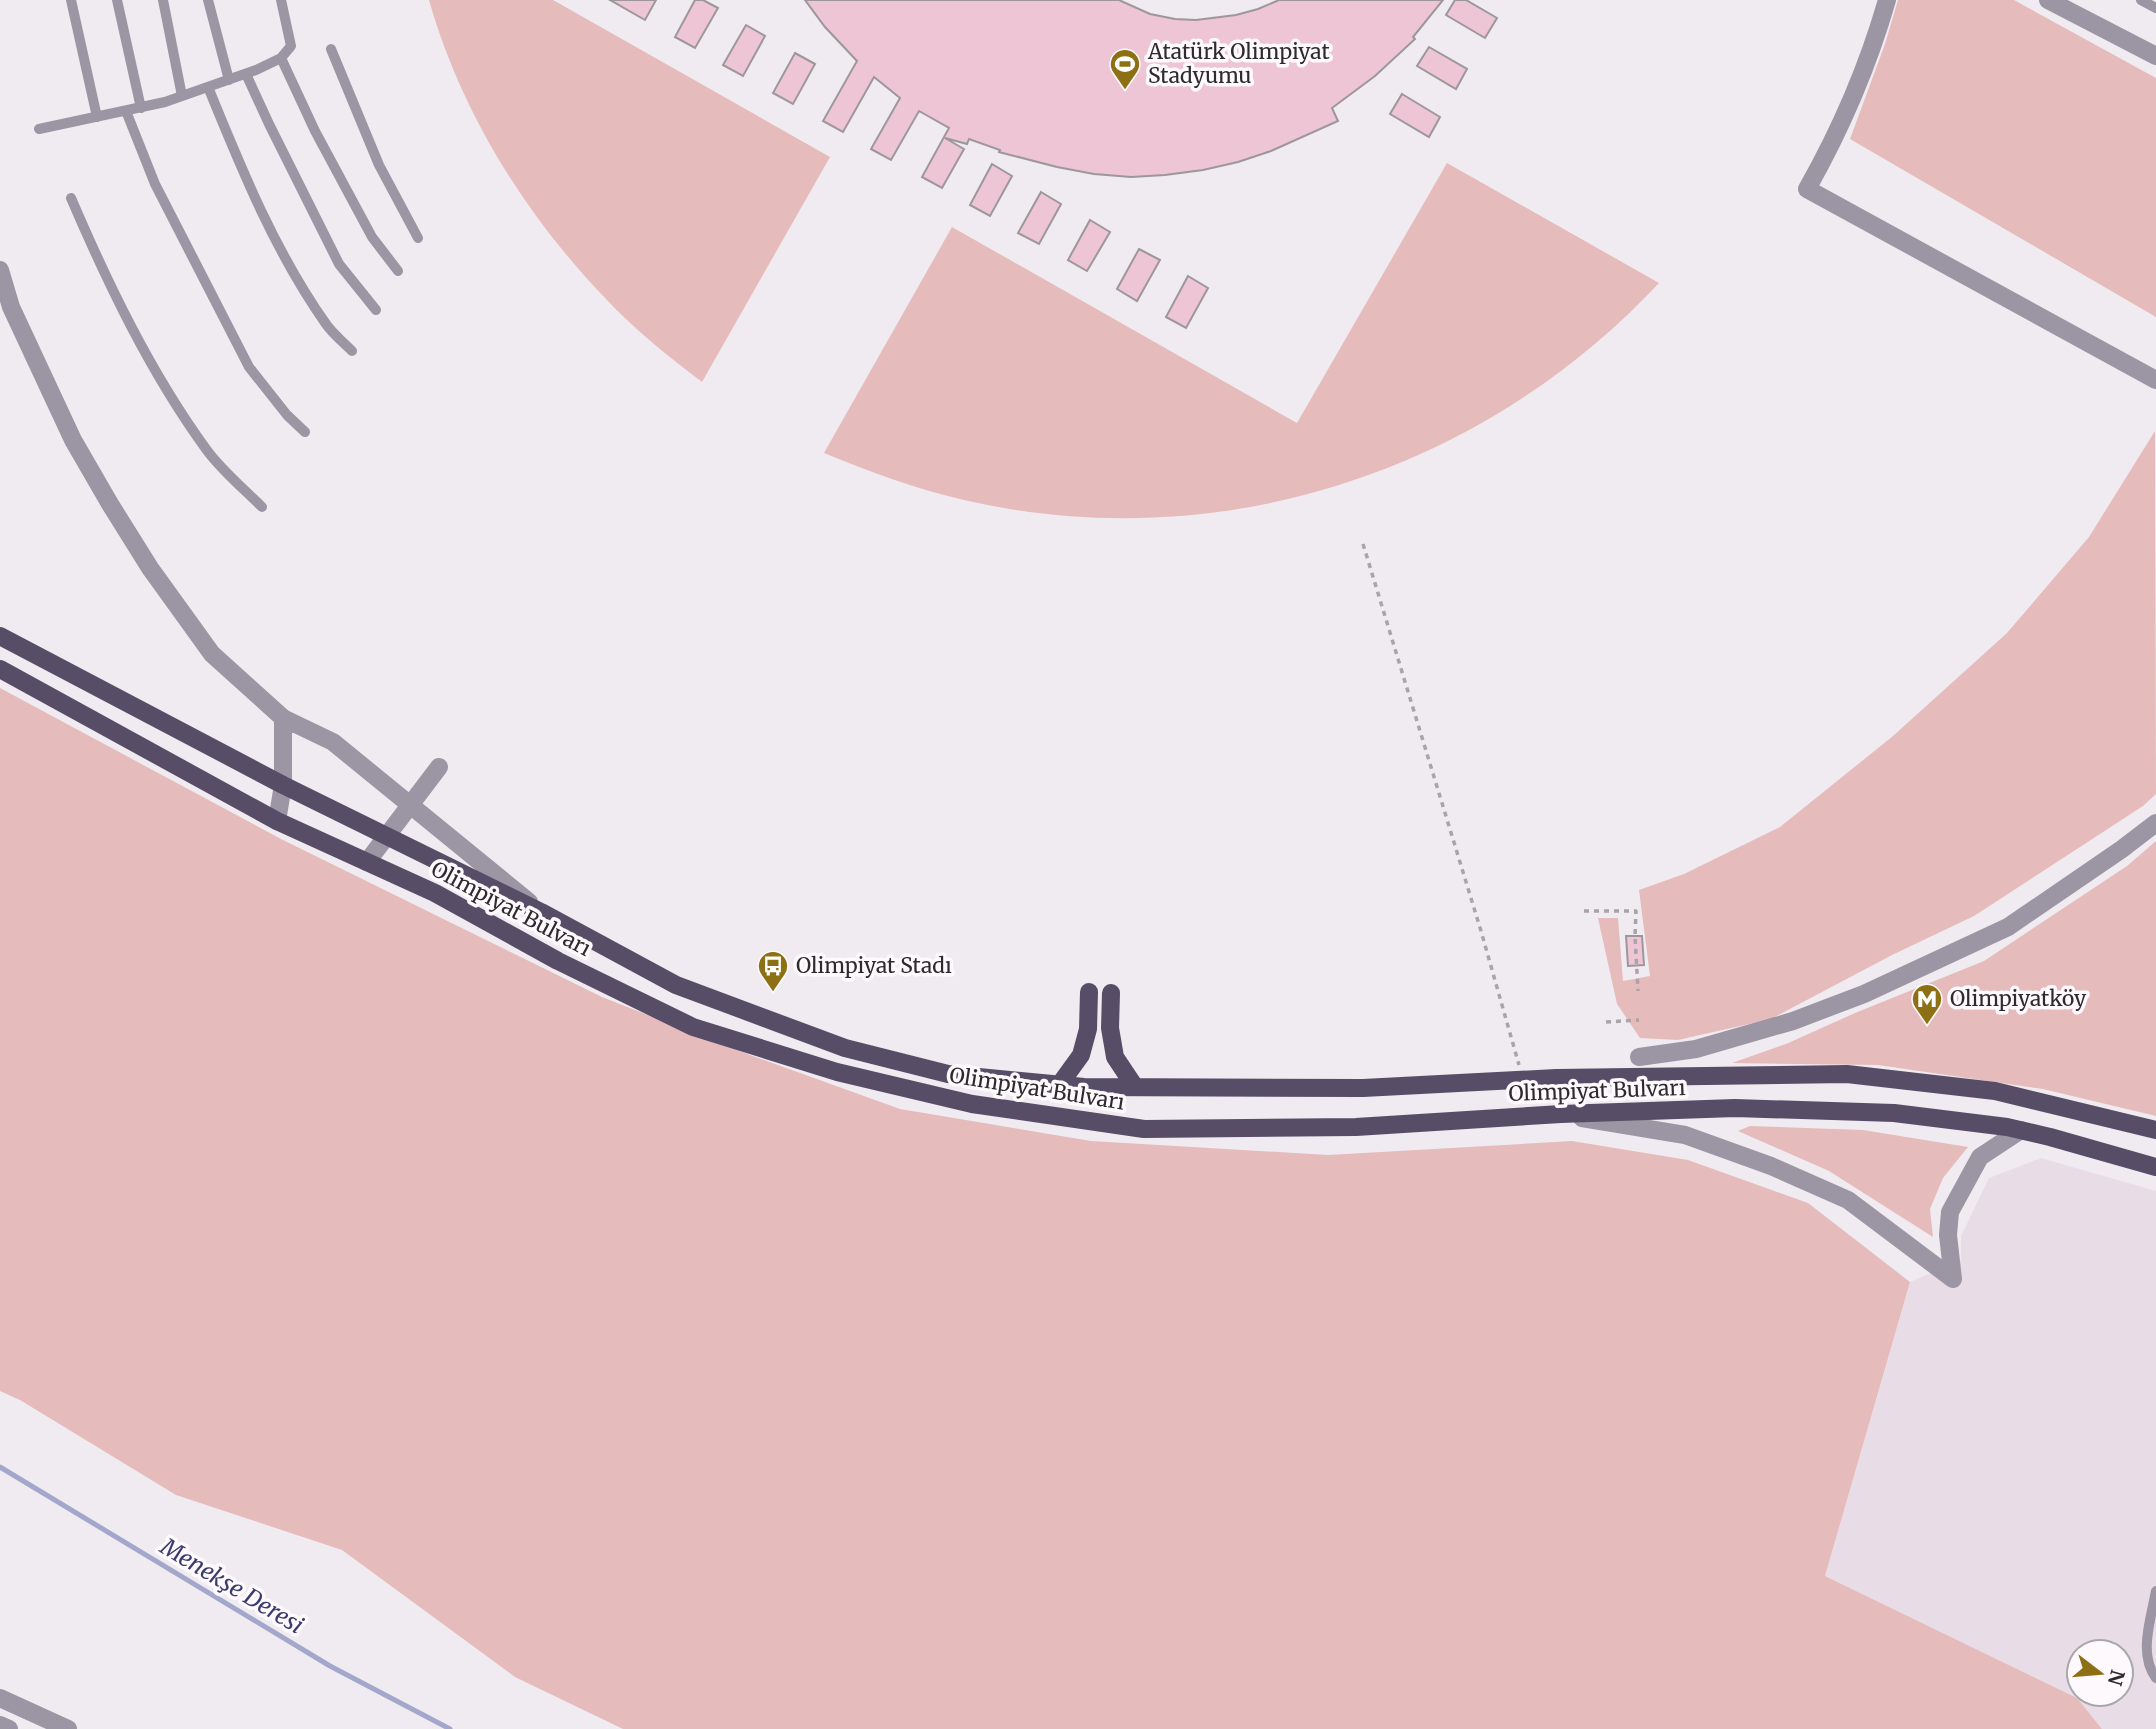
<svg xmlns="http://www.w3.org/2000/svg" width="2156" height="1729" viewBox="0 0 2156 1729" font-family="Merriweather,serif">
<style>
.built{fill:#e8dde7;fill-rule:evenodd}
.green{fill:#e6bbbb}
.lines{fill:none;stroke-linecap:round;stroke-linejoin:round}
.stream{stroke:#a3a7cb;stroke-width:5}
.building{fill:#eec5d5;stroke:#9d9799;stroke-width:2}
.path{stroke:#a8a4a8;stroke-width:3.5;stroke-dasharray:5 5;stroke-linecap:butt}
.service{stroke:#9b95a4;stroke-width:10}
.minor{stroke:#9b95a4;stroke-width:18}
.tertiary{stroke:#9b95a4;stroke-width:18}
.primary{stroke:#584d67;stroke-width:18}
.labels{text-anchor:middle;stroke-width:7;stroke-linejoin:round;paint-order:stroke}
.poi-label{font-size:21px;fill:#2d2b2d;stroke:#fef9fd;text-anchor:start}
.street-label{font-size:21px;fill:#2d2b2d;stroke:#fef9fd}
.water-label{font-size:23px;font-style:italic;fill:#3a3c6c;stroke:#fef9fd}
</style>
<rect width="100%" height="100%" fill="#f0ebf0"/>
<path class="built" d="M 2041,1158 L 2156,1191 L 2156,1729 L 2102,1729 L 2077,1698 L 1825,1576 L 1910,1282 L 1961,1260 L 1961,1236 L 1989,1178 ZM 2079,1652 L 2121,1652 L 2121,1694 L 2079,1694 Z"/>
<path class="green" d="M 429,0 L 553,0 L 830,157 L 702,382 C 669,357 635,330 606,299 C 525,215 461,112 429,0 Z
M 1898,0 L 2014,0 L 2156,78 L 2156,317 L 1850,139 L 1885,44 Z
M 1447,163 L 1659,283 C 1483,472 1218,559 964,500 C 916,489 870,472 824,453 L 952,227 L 1297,423 Z
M 2155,431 L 2156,794 L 2143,806 L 1974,916 L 1892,955 L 1771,1019 L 1678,1040 L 1640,1038 L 1617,1004 L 1598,918 L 1618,918 L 1623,981 L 1650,976 L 1639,890 L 1684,874 L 1780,827 L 1893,736 L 2007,633 L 2089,537 Z
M 0,688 L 281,839 L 602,997 L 750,1055 L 900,1109 L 1091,1141 L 1328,1155 L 1572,1141 L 1688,1160 L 1808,1203 L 1910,1282 L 1825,1576 L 2077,1698 L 2102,1729 L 623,1729 L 515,1677 L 342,1550 L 176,1495 L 20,1400 L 0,1391 Z
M 2156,841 L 2156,1116 L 2043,1089 L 1878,1065 L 1732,1063 L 1786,1044 L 1855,1013 L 1984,961 L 2127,866 Z
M 1750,1126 L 1863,1130 L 1968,1147 L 1943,1178 L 1930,1209 L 1933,1237 L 1829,1171 L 1738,1131 Z"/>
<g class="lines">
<path class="stream" d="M 0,1467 L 330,1666 L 450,1729"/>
</g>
<path class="building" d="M 610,0 L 656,0 L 645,20 Z
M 695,0 L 703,0 L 718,8 L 695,48 L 675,37 Z
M 805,0 L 1119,0 L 1150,14 L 1175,19 L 1196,20 L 1236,15 L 1258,9 L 1279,0 L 1443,0 L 1413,37 L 1415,39 L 1375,76 L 1332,108 L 1338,121 L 1271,151 L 1238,162 L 1203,170 L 1165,175 L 1131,177 L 1094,174 L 1057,167 L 999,152 L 1000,150 L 969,139 L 967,144 L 945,138 L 964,149 L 942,188 L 922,177 L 949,128 L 919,111 L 891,160 L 871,149 L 900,98 L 874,77 L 843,132 L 823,121 L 857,61 L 825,27 Z
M 1455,0 L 1466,0 L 1497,18 L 1485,38 L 1446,15 Z
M 746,25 L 765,36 L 743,76 L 723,65 Z
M 1429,47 L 1467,69 L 1456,89 L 1417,66 Z
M 795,53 L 815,64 L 793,104 L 773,93 Z
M 1402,94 L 1440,117 L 1429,137 L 1390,114 Z
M 992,164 L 1012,176 L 990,216 L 970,205 Z
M 1041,192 L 1061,204 L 1039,244 L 1018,233 Z
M 1090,220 L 1110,232 L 1087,271 L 1068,260 Z
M 1139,249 L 1160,260 L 1137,301 L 1117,289 Z
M 1188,276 L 1208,288 L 1186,328 L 1166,317 Z
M 1626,936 L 1642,936 L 1644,965 L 1628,966 Z"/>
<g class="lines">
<path class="path" d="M 1363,544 L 1481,931 L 1519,1065
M 1584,911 L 1636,911 L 1635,936 L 1638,991
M 1606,1022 L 1639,1020"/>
<path class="service" d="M 71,0 L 97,117
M 117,0 L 141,108
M 163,0 L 182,96
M 208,0 L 229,80
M 2141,0 L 2156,8
M 331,49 L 379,165 L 418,238
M 281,58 L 315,131 L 372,237 L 398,271
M 246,74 L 269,124 L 339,264 L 376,310
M 208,87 C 241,168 275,252 326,324 C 333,334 343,342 352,351
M 126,111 L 155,184 L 249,367 L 287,415 L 305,432
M 39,129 L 165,102 L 256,70 L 281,58 L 291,46 L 281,0
M 71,198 C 108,284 150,372 206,449 C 221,470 243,488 262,507
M 2156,1591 C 2151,1619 2138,1654 2156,1678"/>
<path class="minor" d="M 277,821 L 283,785 L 283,718 L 333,742 L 529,902
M 367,862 L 439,767
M 1639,1057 L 1696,1049 L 1793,1021 L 1864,994 L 2008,927 L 2122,849 L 2156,823
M 1582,1118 L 1685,1135 L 1771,1166 L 1848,1200 L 1953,1279
M 1953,1279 L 1948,1235 L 1950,1212 L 1980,1157 L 2021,1130"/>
<path class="tertiary" d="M 1887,0 C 1868,66 1841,129 1807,189 L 2156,380
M 2048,0 L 2156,56
M 0,270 L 11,307 L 73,440 L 110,504 L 150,568 L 212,654 L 283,718
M 0,1698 L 68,1729
M 0,1725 L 9,1729"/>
<path class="primary" d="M 0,636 L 283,785 L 541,912 L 676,985 L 845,1048 L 948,1074 L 1084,1087 L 1363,1088 L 1556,1078 L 1847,1074 L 1995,1091 L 2156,1130
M 0,669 L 277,821 L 435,893 L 558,961 L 693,1027 L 837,1072 L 972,1104 L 1144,1129 L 1356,1127 L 1561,1114 L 1735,1108 L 1894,1113 L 2007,1127 L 2050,1137 L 2156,1167
M 1111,993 L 1110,1028 L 1115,1057 L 1135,1087
M 1060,1084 L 1081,1055 L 1088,1029 L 1089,992"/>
</g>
<defs>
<g id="stadium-pin" transform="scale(1.575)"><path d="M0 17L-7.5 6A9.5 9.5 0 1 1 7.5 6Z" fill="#8d7013" stroke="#fef9fd"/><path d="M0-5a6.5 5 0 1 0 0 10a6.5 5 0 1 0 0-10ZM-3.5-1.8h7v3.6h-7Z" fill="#fff"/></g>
<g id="bus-pin" transform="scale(1.575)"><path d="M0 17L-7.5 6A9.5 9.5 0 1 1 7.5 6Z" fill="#8d7013" stroke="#fef9fd"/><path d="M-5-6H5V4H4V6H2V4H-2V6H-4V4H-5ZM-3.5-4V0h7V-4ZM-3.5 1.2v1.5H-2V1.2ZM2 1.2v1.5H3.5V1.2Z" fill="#fff"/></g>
<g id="metro-pin" transform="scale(1.575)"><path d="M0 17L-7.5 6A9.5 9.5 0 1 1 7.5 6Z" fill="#8d7013" stroke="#fef9fd"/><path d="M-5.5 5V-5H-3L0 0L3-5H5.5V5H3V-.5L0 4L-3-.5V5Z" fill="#fff"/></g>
</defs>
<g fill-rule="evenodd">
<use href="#stadium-pin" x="1125" y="64"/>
<use href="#bus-pin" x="773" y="966"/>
<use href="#metro-pin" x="1927" y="999"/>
</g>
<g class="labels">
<g class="poi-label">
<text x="1148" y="59">Atatürk Olimpiyat<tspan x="1148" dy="24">Stadyumu</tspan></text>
<text x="796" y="973">Olimpiyat Stadı</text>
<text x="1950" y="1006">Olimpiyatköy</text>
</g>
<g class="street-label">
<text transform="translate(511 909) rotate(28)" y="7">Olimpiyat Bulvarı</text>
<text transform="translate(1037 1089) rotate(9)" y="7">Olimpiyat Bulvarı</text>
<text transform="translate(1597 1091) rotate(-2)" y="7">Olimpiyat Bulvarı</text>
</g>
<g class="water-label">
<text transform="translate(232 1586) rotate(31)" y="8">Menekşe Deresi</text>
</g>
</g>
<g transform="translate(2100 1673) rotate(106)"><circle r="33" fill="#fef9fd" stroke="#aaa7aa" stroke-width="2"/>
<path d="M0-5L12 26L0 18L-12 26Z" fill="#8d7013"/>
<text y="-10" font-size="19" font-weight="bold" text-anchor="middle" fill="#2d2b2d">N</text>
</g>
</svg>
